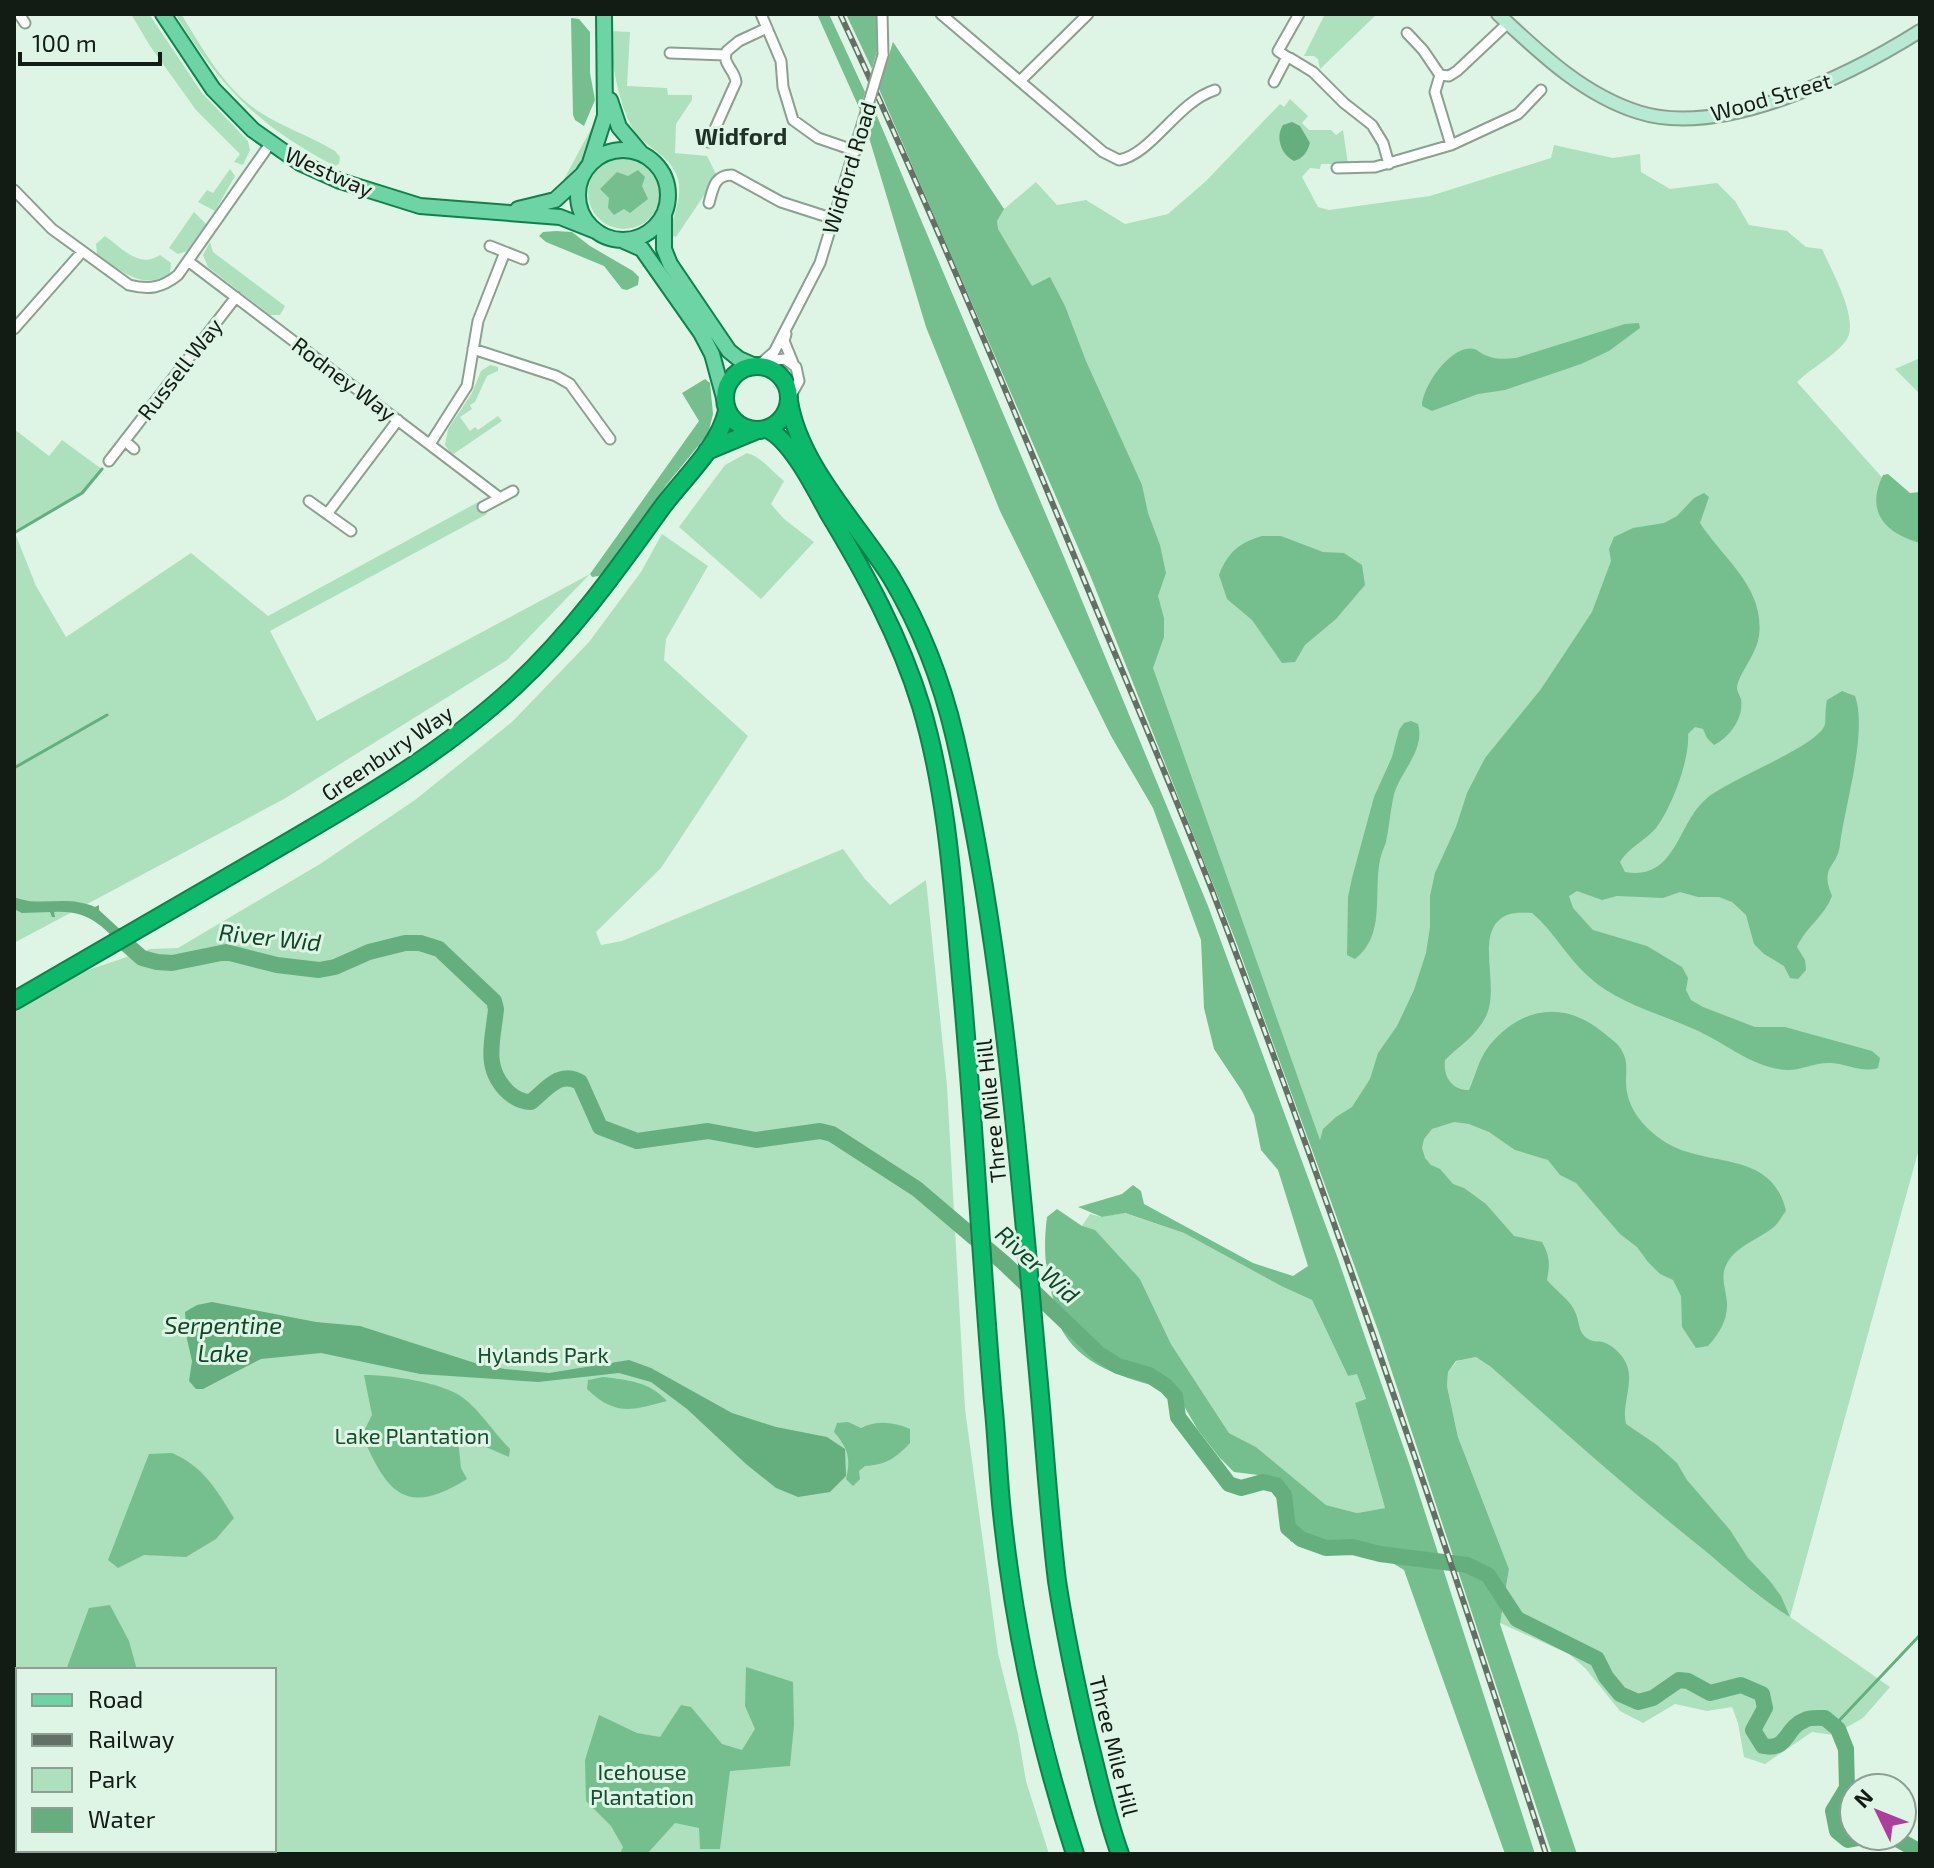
<svg xmlns="http://www.w3.org/2000/svg" width="1934" height="1868" viewBox="0 0 1934 1868" font-family="'Exo 2',sans-serif">
<style>
.green{fill:#ade0bd;fill-rule:evenodd}
.forest{fill:#75bf8f}
.water{fill:#65af7f}
.lines{fill:none;stroke-linecap:round;stroke-linejoin:round}
.stream{stroke:#65af7f;stroke-width:3}
.river{stroke:#65af7f;stroke-width:16}
.street-casing{stroke:#8ba091;stroke-width:13}
.secondary-casing{stroke:#8ba091;stroke-width:16}
.primary-casing{stroke:#0e814c;stroke-width:18}
.highway-casing{stroke:#0e814c;stroke-width:20}
.street{stroke:#fff;stroke-width:9}
.secondary{stroke:#b6ead2;stroke-width:12}
.primary{stroke:#6dd4a5;stroke-width:14}
.highway{stroke:#0cb869;stroke-width:16}
.rail-casing{stroke:#627066;stroke-width:6}
.rail{stroke:#def5e5;stroke-width:3;stroke-dasharray:9;stroke-linecap:butt}
.street-bridge-casing{stroke:#8ba091;stroke-width:13;stroke-linecap:butt}
.street-bridge{stroke:#fff;stroke-width:9}
.labels{text-anchor:middle;stroke-width:6;stroke-linejoin:round;paint-order:stroke}
.street-label{font-size:22px;fill:#131b15;stroke:#def5e5}
.park-label{font-size:22px;fill:#154d2e;stroke:#def5e5}
.neighbourhood-label{font-size:24px;font-weight:bold;fill:#203126;stroke:#def5e5}
.water-label{font-size:24px;font-style:italic;fill:#0e4728;stroke:#def5e5}
</style>
<rect width="100%" height="100%" fill="#def5e5"/>
<path class="green" d="M 131,14 L 149,14 L 202,93 L 248,141 L 250,150 L 243,165 L 234,162 L 240,154 L 196,110 L 150,46 Z
M 175,14 L 181,14 C 203,49 223,87 258,111 C 282,127 311,136 335,151 L 340,157 L 339,164 L 335,166 C 259,127 220,86 175,14 Z
M 1325,14 L 1377,14 L 1320,69 L 1318,59 L 1314,56 L 1304,56 Z
M 611,31 L 630,32 L 627,86 L 667,88 L 668,95 L 692,95 L 692,100 L 676,124 L 675,153 L 707,156 L 717,176 L 676,237 L 670,234 C 672,216 683,198 678,179 C 672,159 654,151 640,138 C 621,120 609,56 611,31 Z
M 893,42 L 1004,209 L 1036,182 L 1057,205 L 1086,200 L 1125,224 L 1168,214 L 1206,181 L 1280,104 L 1284,107 L 1290,99 L 1308,116 L 1302,123 L 1309,130 L 1331,130 L 1336,135 L 1343,130 L 1348,164 L 1321,164 L 1320,169 L 1310,168 L 1302,177 L 1318,207 L 1329,210 L 1430,196 L 1551,158 L 1554,145 L 1613,158 L 1640,154 L 1641,172 L 1670,189 L 1717,183 L 1735,201 L 1749,225 L 1787,231 L 1806,247 L 1822,249 C 1831,270 1862,323 1845,342 C 1832,358 1811,368 1797,382 L 1920,520 L 1920,1145 L 1790,1617 L 1890,1687 L 1863,1718 L 1833,1735 L 1812,1732 L 1765,1764 L 1744,1757 L 1738,1723 L 1732,1707 L 1707,1711 L 1675,1704 L 1643,1723 L 1620,1711 L 1585,1668 L 1569,1654 L 1500,1623 L 1509,1569 L 1458,1437 L 1447,1386 L 1448,1372 L 1457,1361 L 1476,1357 L 1491,1367 C 1564,1430 1634,1495 1709,1554 C 1735,1575 1757,1598 1786,1614 L 1358,1248 L 1244,926 L 1149,685 L 888,59 Z
M 598,116 L 586,158 L 555,196 Z
M588 193a36 36 0 1 1 72 0a36 36 0 1 1-72 0Z
M 230,169 L 235,176 L 215,211 L 198,202 L 207,190 L 213,193 Z
M 194,212 L 206,224 L 187,251 L 178,254 L 169,248 Z
M 105,236 C 122,248 139,269 160,255 L 171,263 L 170,274 C 141,291 120,270 97,254 L 96,244 Z
M 210,242 L 213,252 L 285,306 L 280,315 L 270,315 L 208,267 L 203,255 Z
M 1920,358 L 1920,394 L 1895,369 Z
M 490,365 L 498,367 L 498,371 L 487,376 L 475,402 L 470,405 L 472,409 L 460,417 L 470,431 L 475,427 L 478,430 L 498,416 L 502,421 L 452,455 L 445,445 L 448,429 L 472,393 L 481,371 Z
M 14,429 L 49,456 L 62,440 L 103,470 L 84,494 L 15,533 L 36,586 L 66,637 L 191,553 L 268,616 L 480,501 L 487,514 L 270,631 L 317,721 L 590,574 L 507,660 L 284,799 L 14,943 Z
M 747,453 C 761,456 772,472 784,481 L 771,504 L 784,519 L 814,542 L 761,599 L 679,527 L 725,465 Z
M 662,534 L 708,566 L 666,639 L 664,660 L 748,736 L 661,868 L 596,932 L 601,945 L 622,941 L 843,849 L 865,879 L 890,905 L 926,880 L 947,1086 L 965,1409 L 998,1653 L 1018,1734 L 1026,1781 L 1049,1854 L 14,1854 L 14,1013 L 77,974 L 150,949 L 178,948 L 320,864 L 415,800 L 512,722 L 589,642 L 641,572 ZM 18,1670 L 274,1670 L 274,1850 L 18,1850 Z
M 1124,1213 L 1184,1233 L 1283,1287 L 1312,1300 L 1348,1376 L 1357,1373 L 1366,1400 L 1355,1403 L 1385,1508 L 1357,1513 L 1326,1505 L 1256,1447 L 1229,1433 L 1171,1344 L 1140,1279 L 1082,1226 L 1090,1214 L 1102,1217 Z"/>
<path class="forest" d="M 817,14 L 829,14 L 865,92 L 860,110 Z
M 846,14 L 876,16 L 877,51 L 872,69 Z
M 571,18 L 579,19 L 590,32 L 590,73 L 595,100 L 584,126 L 575,120 L 573,115 Z
M 893,42 L 1004,209 L 997,221 L 998,229 L 1032,286 L 1050,277 L 1065,306 L 1086,361 L 1142,485 L 1148,513 L 1160,545 L 1166,573 L 1158,596 L 1164,618 L 1164,637 L 1153,668 L 1320,1140 L 1323,1129 L 1336,1117 L 1352,1107 L 1370,1079 L 1378,1053 L 1397,1026 L 1414,990 L 1426,953 L 1430,927 L 1430,896 L 1435,873 L 1456,827 L 1467,793 L 1485,758 L 1541,689 L 1592,612 L 1611,561 L 1609,549 L 1614,537 L 1633,528 L 1664,523 L 1677,516 L 1694,498 L 1704,493 L 1709,497 L 1700,523 C 1723,559 1765,587 1759,636 C 1756,656 1738,674 1737,688 C 1737,691 1740,696 1741,699 C 1744,718 1730,737 1714,745 L 1707,738 L 1703,729 L 1695,727 L 1688,734 C 1690,759 1672,807 1656,828 C 1645,841 1629,847 1620,862 L 1625,872 C 1676,881 1677,824 1706,799 C 1728,779 1820,746 1825,724 C 1826,716 1825,709 1827,700 L 1842,691 L 1855,696 C 1868,731 1845,805 1840,844 C 1838,868 1819,865 1832,896 C 1824,917 1806,927 1797,947 L 1805,960 L 1806,970 L 1798,979 L 1790,978 L 1784,966 L 1764,954 L 1754,944 L 1746,915 L 1732,902 L 1719,897 L 1698,897 L 1680,892 L 1663,898 L 1617,896 L 1602,900 L 1577,891 L 1569,896 L 1573,908 L 1593,930 L 1647,946 L 1682,967 L 1688,978 L 1686,990 L 1691,1000 L 1703,1007 L 1755,1027 L 1785,1027 L 1872,1051 L 1880,1058 L 1878,1068 C 1861,1073 1848,1064 1831,1063 C 1816,1062 1802,1070 1788,1070 C 1759,1069 1734,1050 1710,1037 C 1670,1015 1623,1008 1589,977 C 1567,958 1554,931 1532,913 C 1525,913 1514,912 1507,915 C 1473,930 1500,982 1487,1014 C 1478,1035 1460,1045 1445,1060 C 1443,1076 1451,1090 1469,1090 C 1476,1075 1478,1060 1489,1046 C 1521,1006 1566,1000 1605,1034 C 1611,1039 1619,1044 1622,1051 C 1628,1061 1626,1070 1626,1081 C 1626,1107 1642,1126 1662,1140 C 1705,1170 1771,1147 1786,1211 C 1782,1216 1779,1222 1775,1226 C 1758,1241 1731,1246 1724,1271 C 1722,1281 1726,1292 1727,1302 C 1728,1320 1719,1334 1708,1346 L 1696,1348 L 1682,1327 L 1681,1296 L 1673,1280 L 1660,1274 L 1648,1262 L 1637,1247 L 1620,1234 L 1576,1183 L 1560,1175 L 1548,1160 L 1515,1150 L 1489,1132 L 1469,1124 L 1454,1122 L 1432,1129 L 1424,1139 L 1422,1148 L 1425,1158 L 1431,1165 L 1440,1169 L 1453,1184 L 1464,1188 L 1486,1204 L 1514,1236 L 1542,1242 C 1550,1256 1550,1264 1547,1280 C 1556,1291 1571,1300 1576,1314 C 1580,1324 1578,1334 1590,1340 C 1594,1342 1599,1341 1603,1342 C 1612,1345 1622,1354 1626,1363 C 1635,1382 1621,1405 1626,1424 L 1657,1445 L 1677,1463 L 1687,1480 L 1730,1530 L 1748,1558 L 1770,1581 L 1781,1596 L 1790,1617 C 1758,1598 1732,1573 1704,1550 C 1631,1492 1561,1429 1491,1367 L 1476,1357 L 1456,1361 L 1448,1372 L 1447,1386 L 1458,1437 L 1509,1569 L 1500,1624 L 1577,1854 L 1552,1854 L 1379,1333 L 1235,939 L 1090,575 L 879,89 Z
M 874,109 L 1064,557 L 1208,906 L 1338,1259 L 1410,1466 L 1535,1854 L 1505,1854 L 1404,1570 L 1358,1542 L 1327,1555 L 1290,1541 L 1295,1522 L 1285,1488 L 1273,1477 L 1234,1472 L 1219,1457 L 1198,1430 L 1175,1391 C 1135,1381 1085,1370 1063,1332 C 1058,1323 1057,1311 1054,1302 C 1045,1271 1043,1249 1047,1217 L 1057,1209 L 1082,1226 L 1095,1230 L 1140,1279 L 1171,1344 L 1229,1433 L 1256,1447 L 1326,1505 L 1357,1513 L 1385,1508 L 1355,1403 L 1366,1399 L 1357,1374 L 1348,1376 L 1312,1300 L 1283,1287 L 1184,1233 L 1125,1213 L 1102,1217 L 1078,1207 L 1122,1194 L 1133,1185 L 1141,1191 L 1144,1204 L 1253,1263 L 1293,1276 L 1308,1266 L 1278,1170 L 1261,1150 L 1254,1115 L 1242,1091 L 1214,1049 L 1204,1008 L 1201,940 L 1153,808 L 1111,736 L 1000,511 L 926,327 L 867,131 Z
M 638,170 L 645,177 L 642,186 L 648,199 L 630,213 L 624,209 L 614,215 L 608,208 L 609,198 L 600,189 L 617,172 L 628,176 Z
M 556,231 L 572,232 L 590,246 L 633,271 L 639,277 L 638,285 L 627,290 L 622,289 L 604,266 L 546,242 L 539,236 L 543,232 Z
M 1639,323 L 1640,328 L 1609,351 L 1581,364 L 1505,390 L 1478,394 L 1432,411 L 1422,406 C 1422,387 1451,344 1474,349 C 1478,350 1480,353 1485,355 C 1495,360 1505,359 1516,358 L 1625,324 Z
M 705,379 L 710,383 L 713,414 L 708,434 L 667,484 L 606,569 L 599,576 L 592,577 L 590,574 L 699,421 L 682,393 Z
M 1888,474 L 1910,493 L 1920,492 L 1920,543 C 1885,533 1865,512 1883,475 Z
M 1262,536 L 1281,536 L 1323,552 L 1344,553 L 1362,565 L 1365,585 L 1336,619 L 1305,645 L 1295,662 L 1282,663 L 1252,620 L 1227,599 L 1219,575 C 1228,552 1239,543 1262,536 Z
M 1411,721 L 1418,724 C 1426,752 1397,774 1393,799 C 1390,813 1389,828 1386,842 C 1384,848 1381,854 1380,860 C 1373,894 1386,935 1355,959 L 1347,955 L 1348,897 L 1352,878 L 1374,797 L 1392,757 L 1399,730 L 1404,723 Z
M 364,1375 C 390,1375 441,1382 462,1397 C 480,1410 494,1433 510,1449 L 509,1457 L 479,1444 L 458,1439 L 461,1468 L 467,1479 C 405,1518 387,1492 362,1435 L 372,1415 Z
M 603,1377 C 628,1380 650,1382 667,1401 C 633,1410 616,1417 587,1389 L 588,1380 Z
M 848,1422 L 861,1428 C 877,1420 894,1422 910,1429 L 910,1443 C 896,1458 886,1465 865,1466 L 859,1471 L 860,1479 L 853,1486 L 846,1479 C 851,1458 848,1448 834,1432 L 837,1423 Z
M 172,1453 C 204,1467 216,1489 234,1518 L 216,1539 L 186,1557 L 144,1555 L 118,1568 L 108,1560 L 149,1454 Z
M 110,1605 L 129,1641 L 137,1670 L 66,1670 L 89,1608 Z
M 746,1667 L 793,1682 L 794,1725 L 790,1766 L 730,1771 L 720,1849 L 700,1849 L 699,1828 L 675,1823 L 647,1854 L 620,1854 L 623,1847 L 611,1826 L 586,1801 L 585,1760 L 599,1715 L 637,1733 L 660,1737 L 681,1705 L 691,1707 L 722,1744 L 742,1750 L 755,1729 L 745,1706 Z"/>
<path class="water" d="M 1292,122 L 1300,126 L 1310,143 C 1307,152 1304,158 1294,161 C 1281,155 1275,137 1283,125 Z
M 14,897 C 41,908 65,894 95,907 L 99,905 L 99,910 L 138,946 L 128,953 C 104,928 91,910 54,912 L 55,917 L 52,917 L 50,912 L 22,913 L 14,909 Z
M 212,1302 L 316,1322 L 360,1326 L 478,1364 L 505,1369 L 549,1373 L 629,1360 L 651,1368 L 732,1413 L 776,1427 L 827,1437 L 845,1449 L 846,1476 L 830,1492 L 798,1497 L 776,1488 L 746,1464 L 687,1409 L 651,1382 L 619,1373 L 538,1382 L 420,1374 L 321,1353 L 261,1359 L 203,1389 L 196,1389 L 189,1381 L 192,1361 L 187,1339 L 185,1312 L 197,1305 Z"/>
<g class="lines">
<path class="stream" d="M 14,533 L 82,493 L 102,469
M 14,768 L 107,715
M 1834,1726 L 1920,1635"/>
<path class="river" d="M 117,936 L 142,958 L 157,962 L 172,963 L 226,952 L 277,965 L 319,970 L 335,967 L 369,952 L 405,943 L 420,943 L 439,949 L 494,1001 L 496,1009 C 493,1041 482,1068 509,1093 C 516,1099 522,1102 531,1102 C 546,1090 559,1070 580,1082 L 600,1127 L 637,1141 L 708,1131 L 756,1140 L 820,1131 L 832,1134 L 917,1189 L 1004,1263 L 1099,1354 L 1118,1366 L 1149,1375 L 1166,1386 L 1175,1396 L 1178,1417 L 1229,1484 L 1241,1488 L 1263,1482 L 1276,1485 L 1284,1495 L 1288,1528 L 1301,1539 L 1326,1548 L 1353,1547 L 1380,1554 L 1467,1565 L 1488,1575 L 1517,1619 L 1597,1659 L 1606,1677 L 1620,1694 L 1638,1702 L 1653,1698 L 1679,1680 L 1688,1681 L 1710,1693 L 1741,1685 L 1762,1694 L 1765,1708 L 1753,1730 L 1763,1746 C 1789,1751 1784,1728 1805,1720 C 1810,1717 1819,1718 1825,1718 L 1838,1729 L 1846,1749 L 1847,1788 L 1833,1811 L 1837,1831 L 1848,1840 L 1870,1836
M 1883,1836 L 1899,1840 L 1920,1852"/>
<g class="street-casing">
<path id="street" d="M 19,14 L 25,23
M 761,14 L 781,61 L 783,87 L 793,120 L 818,138 L 856,151
M 882,14 L 883,55
M 941,14 L 1103,152 L 1119,160 C 1152,154 1177,102 1215,90
M 1407,33 L 1423,50 L 1440,75 L 1435,92 L 1451,145
M 670,53 L 725,55
M 1290,58 L 1313,72 L 1344,103 L 1372,125 L 1383,143 L 1389,164
M 1440,75 L 1449,76 L 1457,71 L 1508,23
M 1021,80 L 1088,14
M 1274,82 L 1287,57 L 1278,51 L 1299,14
M 709,142 L 736,82 C 735,70 721,63 727,51 L 739,41 L 767,28
M 1337,168 L 1375,167 L 1451,145 L 1518,114 L 1541,90
M 14,190 L 52,229 L 129,285 C 149,290 162,288 178,275 L 270,144
M 709,203 C 713,189 714,175 732,175 L 781,202 L 834,219
M 490,246 L 523,259
M 188,261 L 500,498
M 14,329 L 82,252
M 786,334 L 784,341 L 793,363
M 473,349 L 556,376 L 570,384 L 610,439
M 767,361 L 785,359 L 796,367 L 799,381 L 789,399
M 758,366 L 774,352 L 820,263 L 862,125
M 125,441 L 134,449
M 430,444 L 467,386 L 478,321 L 505,252
M 109,461 L 236,297
M 309,501 L 351,531
M 483,507 L 513,491
M 327,514 L 398,420"/>
</g>
<g class="secondary-casing">
<path id="secondary" d="M 1498,14 C 1540,53 1582,94 1638,112 C 1721,139 1850,75 1920,31"/>
</g>
<g class="primary-casing">
<path id="primary" d="M 163,14 L 213,89 L 253,130 L 300,163 L 340,181 L 420,206 L 560,217 L 598,232
M 610,100 L 619,127 L 641,153
M578 195a45 45 0 1 1 90 0a45 45 0 1 1-90 0Z
M 590,163 L 605,116 L 604,14
M 518,209 L 555,200 L 582,175
M 664,214 L 664,249 L 670,264 L 729,351 L 739,359 L 755,366
M 624,241 L 642,249 L 701,333 L 712,354 L 724,398"/>
</g>
<g class="highway-casing">
<path id="highway" d="M725 398a32 32 0 1 1 64 0a32 32 0 1 1-64 0Z
M 789,401 C 799,465 857,523 891,577 C 921,627 942,682 955,738 C 1004,951 1019,1168 1039,1384 C 1045,1450 1049,1516 1057,1581 C 1065,1633 1076,1685 1088,1737 C 1098,1776 1106,1816 1120,1854
M 767,429 C 791,440 815,488 828,512 C 865,573 900,637 921,706 C 947,793 953,888 961,978 C 974,1119 981,1260 993,1401 C 997,1438 998,1476 1002,1513 C 1014,1629 1039,1743 1075,1854
M 707,451 L 755,431
M 14,1001 C 96,954 177,906 259,859 C 348,807 438,757 514,687 C 571,634 615,573 660,510 C 682,479 718,449 727,411"/>
</g>
<use href="#street" class="street"/>
<use href="#secondary" class="secondary"/>
<use href="#primary" class="primary"/>
<use href="#highway" class="highway"/>
<g class="rail-casing">
<path id="rail" d="M 840,14 C 928,203 1008,395 1087,587 C 1134,700 1183,812 1226,927 C 1341,1233 1446,1543 1546,1854"/>
</g>
<use href="#rail" class="rail"/>
<g class="street-bridge-casing">
<path id="street-bridge" d="M 862,125 L 883,55"/>
</g>
<use href="#street-bridge" class="street-bridge"/>
</g>
<g class="labels">
<g class="street-label">
<text transform="translate(1771 97) rotate(-16)" y="8">Wood Street</text>
<text transform="translate(849 168) rotate(-73)" y="8">Widford Road</text>
<text transform="translate(329 172) rotate(24)" y="8">Westway</text>
<text transform="translate(180 369) rotate(-52)" y="8">Russell Way</text>
<text transform="translate(344 379) rotate(37)" y="8">Rodney Way</text>
<text transform="translate(387 753) rotate(-34)" y="8">Greenbury Way</text>
<text transform="translate(991 1111) rotate(-96)" y="8">Three Mile Hill</text>
<text transform="translate(1114 1746) rotate(76)" y="8">Three Mile Hill</text>
</g>
<g class="park-label">
<text x="543" y="1363">Hylands Park</text>
<text x="412" y="1444">Lake Plantation</text>
<text x="642" y="1780">Icehouse<tspan x="642" dy="25">Plantation</tspan></text>
</g>
<g class="neighbourhood-label">
<text x="741" y="145">Widford</text>
</g>
<g class="water-label">
<text transform="translate(270 938) rotate(6)" y="8">River Wid</text>
<text transform="translate(1037 1265) rotate(42)" y="8">River Wid</text>
<text x="223" y="1334">Serpentine<tspan x="223" dy="28">Lake</tspan></text>
</g>
</g>
<rect width="1934" height="1868" fill="none" stroke="#131b15" stroke-width="32"/>
<rect x="16" y="1668" width="260" height="184" fill="#def5e5" stroke="#8d9e92" stroke-width="2"/>
<rect x="32" y="1694" width="40" height="12" fill="#6dd4a5" stroke="#8d9e92" stroke-width="2"/>
<text x="88" y="1708" font-size="24" fill="#131b15">Road</text>
<rect x="32" y="1734" width="40" height="12" fill="#627066" stroke="#8d9e92" stroke-width="2"/>
<text x="88" y="1748" font-size="24" fill="#131b15">Railway</text>
<rect x="32" y="1768" width="40" height="24" fill="#ade0bd" stroke="#8d9e92" stroke-width="2"/>
<text x="88" y="1788" font-size="24" fill="#131b15">Park</text>
<rect x="32" y="1808" width="40" height="24" fill="#65af7f" stroke="#8d9e92" stroke-width="2"/>
<text x="88" y="1828" font-size="24" fill="#131b15">Water</text>
<g transform="translate(1878 1812) rotate(313)"><circle r="38" fill="#def5e5" stroke="#8d9e92" stroke-width="2"/>
<path d="M0-6L14 30L0 20L-14 30Z" fill="#ae3e9c"/>
<text y="-12" font-size="22" font-weight="bold" text-anchor="middle" fill="#131b15">N</text>
</g>
<path d="M20 52v12h140v-12" fill="none" stroke="#131b15" stroke-width="4"/>
<text x="32" y="52" font-size="24" fill="#131b15" stroke="#def5e5" stroke-width="6" paint-order="stroke">100 m</text>
</svg>
